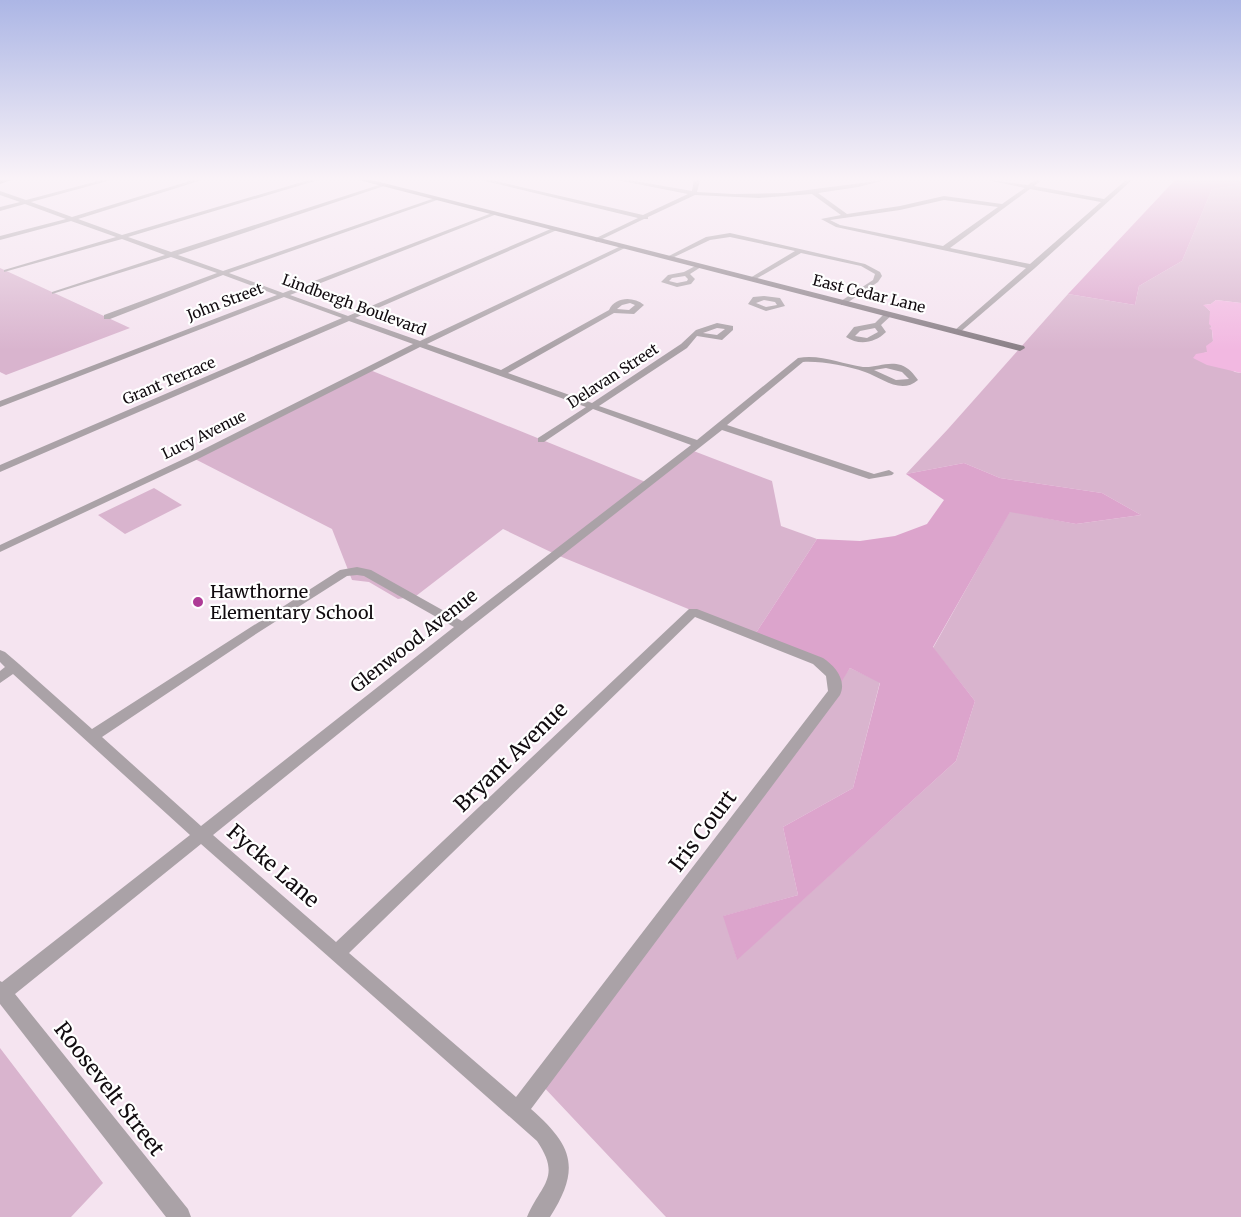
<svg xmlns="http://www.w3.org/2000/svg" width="1241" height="1217" viewBox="0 0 1241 1217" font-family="Merriweather,serif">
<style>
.green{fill:#d9b4ce}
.forest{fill:#dca4cc}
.water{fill:#f2b8e1}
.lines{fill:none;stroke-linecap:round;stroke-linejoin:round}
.street{fill:#aaa2a7;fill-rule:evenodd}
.secondary{fill:#8a8087;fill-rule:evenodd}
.primary{fill:#746770;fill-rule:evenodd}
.poi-dot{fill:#ae3b96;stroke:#fff;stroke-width:2}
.labels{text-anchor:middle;stroke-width:4.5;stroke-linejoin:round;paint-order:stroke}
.far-street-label{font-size:15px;fill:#110b0f;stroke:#fff}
.poi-label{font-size:18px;fill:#110b0f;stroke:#fff;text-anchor:start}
.street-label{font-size:18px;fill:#110b0f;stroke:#fff}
.near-street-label{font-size:21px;fill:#110b0f;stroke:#fff}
</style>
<rect width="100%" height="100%" fill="#f5e4f0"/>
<path class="green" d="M 1241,185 L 1241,303 L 1216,300 L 1211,304 L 1204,305 L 1210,311 L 1213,341 L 1207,352 L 1201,354 L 1235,372 L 1241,373 L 1241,1217 L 666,1217 L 539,1082 L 850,668 L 880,682 L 853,788 L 783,827 L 798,895 L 724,916 L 737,959 L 956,761 L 975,701 L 933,648 L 1010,511 L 1076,524 L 1141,515 L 1102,493 L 1000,478 L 964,463 L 906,474 L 948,429 L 1068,294 L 1135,305 L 1139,286 L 1182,261 L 1212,189 Z
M 0,268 L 130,328 L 6,375 L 0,372 Z
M 370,370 L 648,483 L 691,450 L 772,481 L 781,526 L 817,539 L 754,636 L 557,555 L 503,529 L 416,596 L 398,599 L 369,582 L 352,580 L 332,529 L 193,458 Z
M 154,488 L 182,505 L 125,534 L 98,515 Z
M 0,1048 L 103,1183 L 71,1217 L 0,1217 Z"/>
<path class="forest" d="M 1175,180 L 1241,180 L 1241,185 L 1212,189 L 1182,261 L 1139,286 L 1135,305 L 1068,294 Z
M 964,463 L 1000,478 L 1102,493 L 1141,515 L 1076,524 L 1010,512 L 933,647 L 975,701 L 956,761 L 737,960 L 723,916 L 798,895 L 783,827 L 853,788 L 880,683 L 850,668 L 835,692 L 827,667 L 754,636 L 817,539 L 860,541 L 895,536 L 927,524 L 944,500 L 906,474 Z"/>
<path class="water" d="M 1216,300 L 1241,303 L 1241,373 L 1207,365 L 1193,358 L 1196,354 L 1207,352 L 1206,346 L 1213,341 L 1212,330 L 1209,328 L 1212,327 L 1209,324 L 1210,311 L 1203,305 L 1211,304 Z"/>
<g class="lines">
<path class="street" d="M 102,180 L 111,180 L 31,202 L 72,217 L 193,180 L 202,180 L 78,219 L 122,235 L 309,180 L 318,180 L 128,237 L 171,252 L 382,184 L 387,185 L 178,255 L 223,271 L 435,198 L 440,199 L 229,273 L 283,293 L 492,213 L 497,214 L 290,295 L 348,316 L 553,228 L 557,228 L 557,230 L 355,318 L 420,341 L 621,246 L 625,246 L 625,248 L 427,344 L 501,370 L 609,310 C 615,297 633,296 644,305 L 634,314 L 614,313 L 508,373 L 592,403 L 681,344 L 696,330 L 717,323 L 733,326 L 733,330 L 722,340 L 697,336 L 687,348 L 599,406 L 697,440 L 798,358 C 821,354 841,364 863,367 C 876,368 887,361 901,365 C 909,368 913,373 918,380 C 901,395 882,378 865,372 C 847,366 822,361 803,362 L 727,425 L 874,474 L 889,470 L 894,473 L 892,475 L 869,479 L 722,430 L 467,630 L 213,835 L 336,942 L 689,609 L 697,609 L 823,658 C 835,666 847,680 840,695 L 531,1109 C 573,1146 581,1168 550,1217 L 527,1217 C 541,1184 562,1178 537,1141 L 201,844 L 15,994 L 188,1209 L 191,1217 L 166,1217 L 0,1004 L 0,981 L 2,982 L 190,835 L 13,674 L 0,683 L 0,671 L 5,667 L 0,662 L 0,650 L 5,652 L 19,664 L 92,729 L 340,570 L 357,567 L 371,570 L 462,621 L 691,445 L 593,409 L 544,442 L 538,442 L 538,438 L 586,407 L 420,347 L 196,460 L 0,552 L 0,545 L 190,456 L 413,344 L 349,321 L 0,472 L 0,465 L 342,318 L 284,297 L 0,407 L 0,401 L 277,295 L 223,275 L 110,319 L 104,319 L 104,315 L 217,273 L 171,257 L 52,294 L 52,292 L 165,255 L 122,239 L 4,272 L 4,270 L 116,237 L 71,221 L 0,240 L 0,236 L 66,219 L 25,204 L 0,211 L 0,207 L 20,202 L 0,195 L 0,191 L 26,200 ZM 630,303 L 635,305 L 629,310 L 617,309 L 622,305 ZM 717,328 L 725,329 L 717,335 L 703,333 ZM 886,368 L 902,372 L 909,379 L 896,380 L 874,370 ZM 357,575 L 364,576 L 454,627 L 201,826 L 102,737 L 259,632 L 347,576 ZM 695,617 L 813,664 L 826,676 L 828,691 L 516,1097 L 349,953 Z
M 481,180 L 491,180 L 643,215 L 688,194 L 617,180 L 629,180 L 692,191 L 694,180 L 700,180 L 697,192 L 734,194 L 784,193 L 885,180 L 858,187 L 818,193 L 847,214 L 900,206 L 944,196 L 1002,204 L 1025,188 L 988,180 L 1028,185 L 1035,180 L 1042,180 L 1034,186 L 1104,199 L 1126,180 L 1132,180 L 1035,268 L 958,334 L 954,332 L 955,330 L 1026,268 L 836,227 L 821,219 L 841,215 L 812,194 L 759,198 L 695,195 L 648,217 L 648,219 L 644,219 L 596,242 L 594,239 L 638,218 ZM 1030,189 L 1101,202 L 1030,264 L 950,248 ZM 944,200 L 998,207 L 943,246 L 840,225 L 830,220 L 900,210 Z
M 730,233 L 865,264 L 880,272 L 882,276 L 878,282 L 844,305 L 841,305 L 841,301 L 873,280 L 875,274 L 861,266 L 801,253 L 754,280 L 750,280 L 750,278 L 795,251 L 730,237 L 710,240 L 670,259 L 665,258 L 706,237 Z
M 699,264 L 702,266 L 701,267 L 690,274 L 695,279 L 691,284 L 677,287 L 661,282 L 668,275 L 684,272 ZM 685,276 L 688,279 L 687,281 L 677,283 L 669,281 L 672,278 Z
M 764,296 L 780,298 L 785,306 L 766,311 L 748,304 L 753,297 ZM 764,300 L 775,302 L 777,305 L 766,307 L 756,303 Z
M 886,312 L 893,314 L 881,325 L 886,332 C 875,343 859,346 846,337 L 854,327 L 875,323 ZM 875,328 L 878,332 L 867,338 L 855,336 L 860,331 Z"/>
<path class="secondary" d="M 359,180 L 372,180 L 1024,346 L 1025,348 L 1020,351 L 1016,350 Z"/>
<path class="primary" d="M 0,180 L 11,180 L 0,184 Z"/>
</g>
<linearGradient id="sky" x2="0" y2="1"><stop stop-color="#acb6e5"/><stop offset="0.51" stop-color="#faf3f8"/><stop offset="1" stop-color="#faf3f8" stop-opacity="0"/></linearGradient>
<rect width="1241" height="350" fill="url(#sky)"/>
<circle class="poi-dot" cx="198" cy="602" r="6"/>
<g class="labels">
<g class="far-street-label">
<text transform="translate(869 294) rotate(14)" y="5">East Cedar Lane</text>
<text transform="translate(225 302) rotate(-21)" y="5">John Street</text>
<text transform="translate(354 305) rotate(20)" y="5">Lindbergh Boulevard</text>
<text transform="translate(613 376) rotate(-33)" y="5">Delavan Street</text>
<text transform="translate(169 381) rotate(-23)" y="5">Grant Terrace</text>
<text transform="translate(204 435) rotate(-26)" y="5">Lucy Avenue</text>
</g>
<g class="poi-label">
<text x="210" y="598">Hawthorne<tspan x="210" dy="21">Elementary School</tspan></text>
</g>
<g class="street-label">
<text transform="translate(414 641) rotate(-38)" y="6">Glenwood Avenue</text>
</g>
<g class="near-street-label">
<text transform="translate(511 757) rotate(-44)" y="7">Bryant Avenue</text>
<text transform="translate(703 831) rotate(-53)" y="7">Iris Court</text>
<text transform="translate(273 866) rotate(41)" y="7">Fycke Lane</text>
<text transform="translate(109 1089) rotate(52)" y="7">Roosevelt Street</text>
</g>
</g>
</svg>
